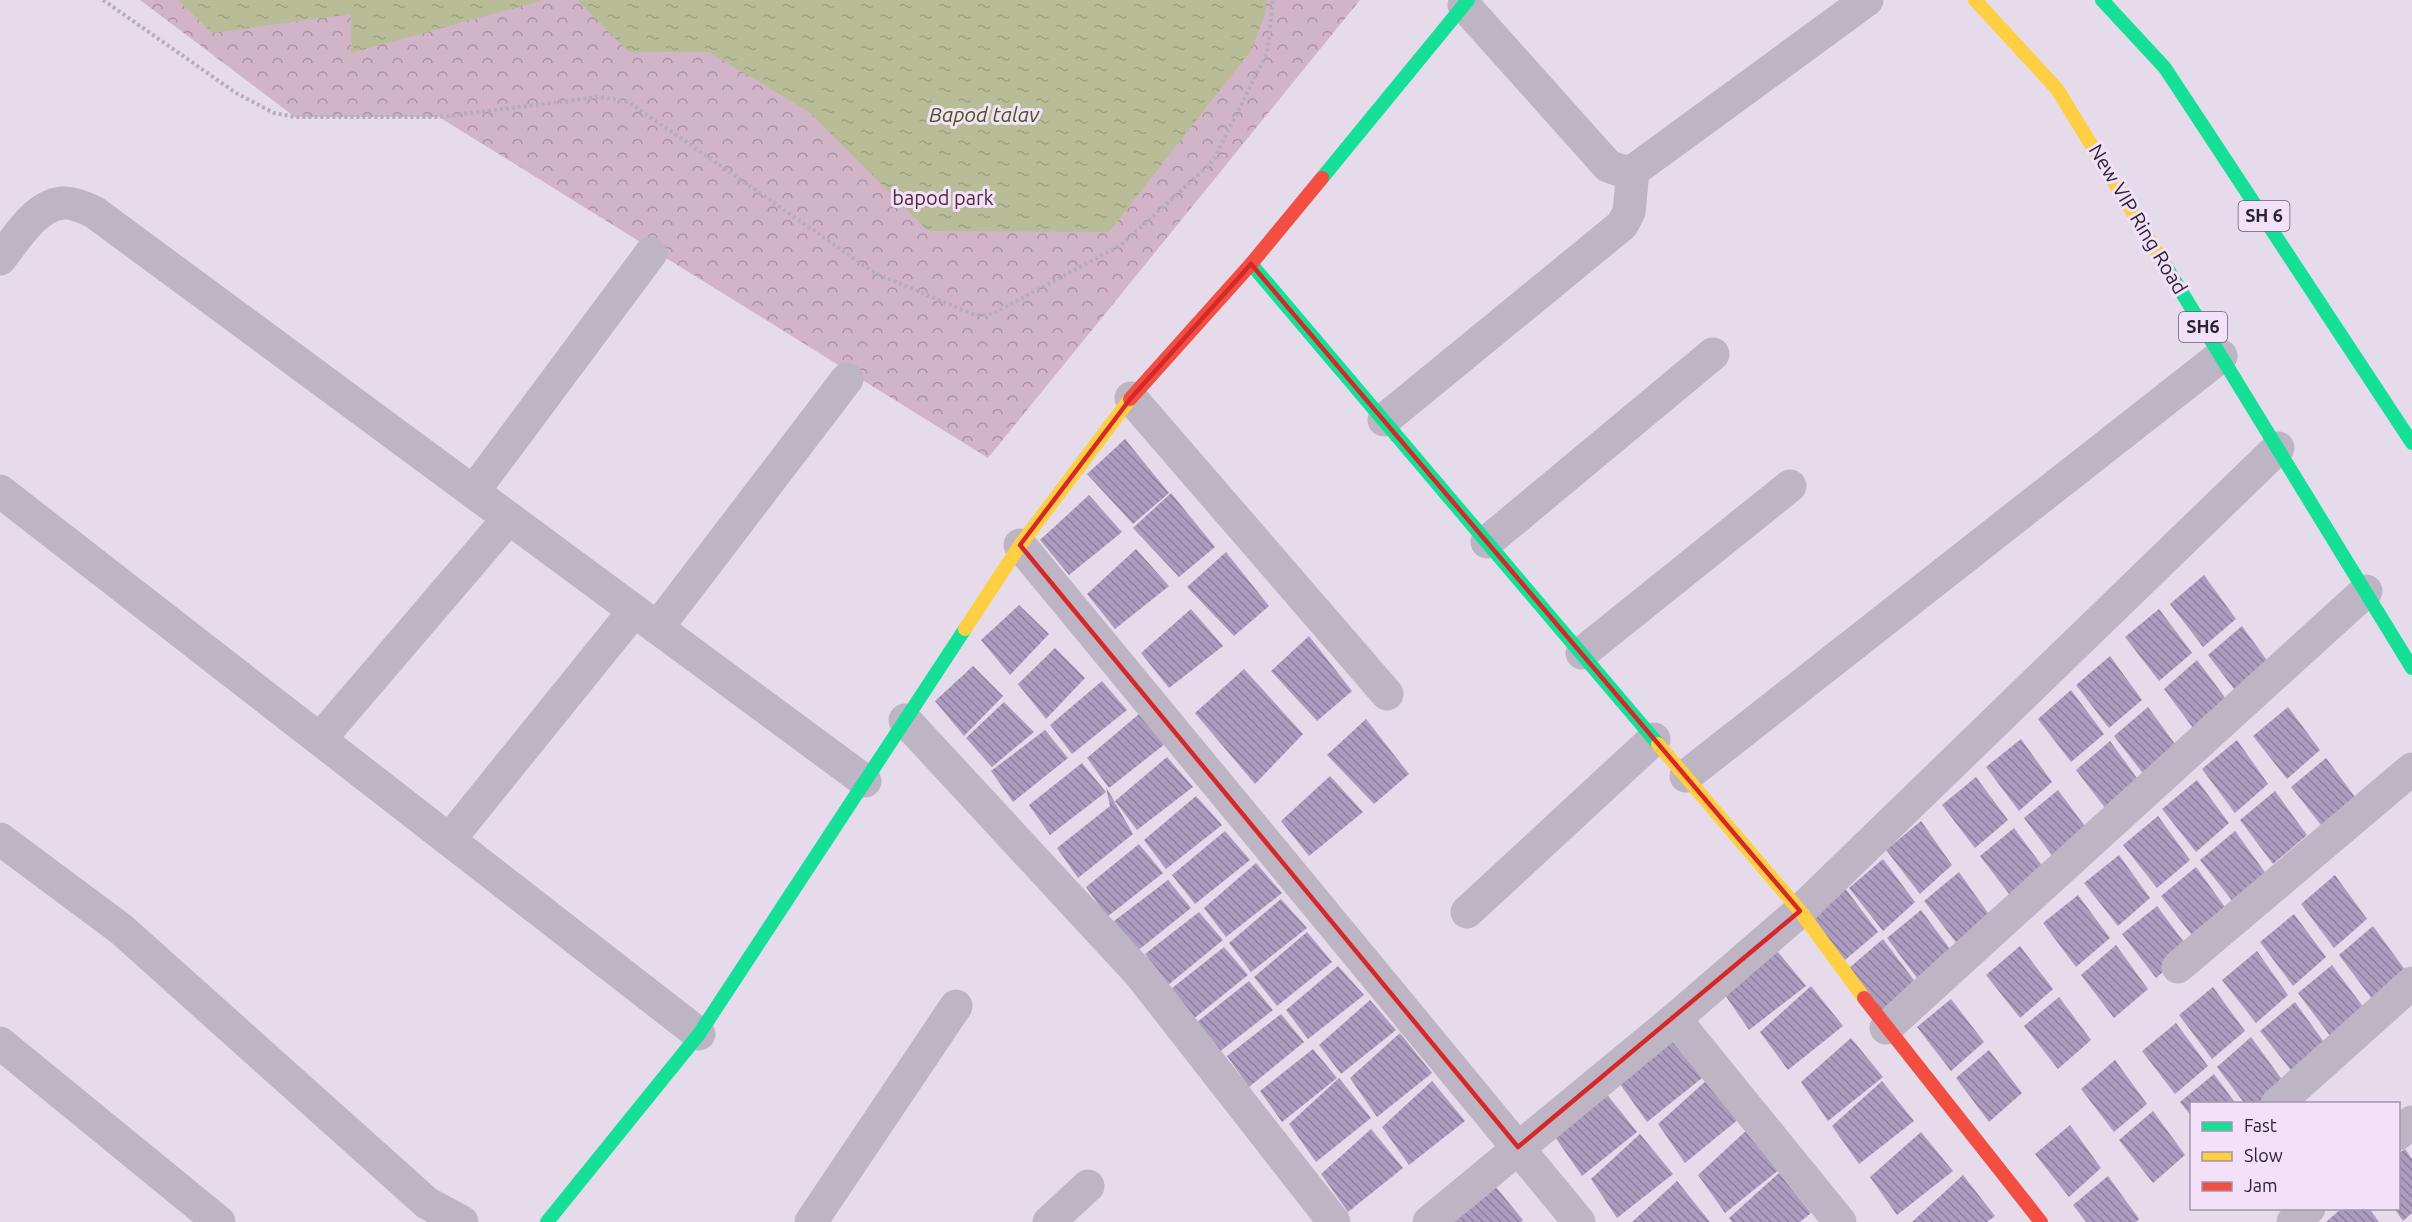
<svg xmlns="http://www.w3.org/2000/svg" width="2412" height="1222" viewBox="0 0 2412 1222" font-family="Ubuntu,sans-serif">
<style>
.forest{fill:url(#forest-crowns)}
.water{fill:url(#water-ripples)}
.building{fill:url(#building-back-hatch)}
.lines{fill:none;stroke-linecap:round;stroke-linejoin:round}
.path{stroke:#b6adbc;stroke-width:4;stroke-dasharray:3 3;stroke-linecap:butt}
.street{stroke:#bdb5c3;stroke-width:33}
.fast{stroke:#16e098;stroke-width:14}
.slow{stroke:#ffcf43;stroke-width:14}
.jam{stroke:#f24e42;stroke-width:14}
.marked{fill:none;stroke:#d62828;stroke-width:4.5;stroke-linejoin:round}
.labels{text-anchor:middle;stroke-width:6;stroke-linejoin:round;paint-order:stroke}
.shield{fill:#f2e1f9;stroke:#675d6e;stroke-width:1.5}
.shield-label{font-size:18px;font-weight:bold;fill:#2b2433}
.park-label{font-size:20px;fill:#53273c;stroke:#f2e1f9}
.street-label{font-size:20px;fill:#2b2433;stroke:#f2e1f9}
.water-label{font-size:21px;font-style:italic;fill:#495619;stroke:#f2e1f9}
</style>
<defs>
<pattern id="forest-crowns" width="20" height="18" patternUnits="userSpaceOnUse" patternTransform="scale(1.5)"><rect width="20" height="18" fill="#d2b4c8"/><path d="M2 6a3 3 0 1 1 6 0M12 15a3 3 0 1 1 6 0" fill="none" stroke="#ab92a3"/></pattern>
<pattern id="water-ripples" width="26" height="14" patternUnits="userSpaceOnUse" patternTransform="scale(1.5)"><rect width="26" height="14" fill="#b8bc97"/><path d="M2 4q2-2 4 0t4 0M15 11q2-2 4 0t4 0" fill="none" stroke="#9ea183"/></pattern>
<pattern id="building-back-hatch" width="6" height="6" patternUnits="userSpaceOnUse" patternTransform="scale(1.5)"><rect width="6" height="6" fill="#ac9cc0"/><path d="M-1 5l2 2M0 0l6 6M5-1l2 2" fill="none" stroke="#8c7f9d"/></pattern>
</defs>
<rect width="100%" height="100%" fill="#e6dbeb"/>
<path class="forest" d="M 140,0 L 1360,0 L 988,458 L 439,117 L 295,117 Z"/>
<path class="water" d="M 178,0 L 544,0 L 351,53 L 351,14 L 212,33 Z
M 577,0 L 1266,0 L 1266,11 L 1252,49 L 1109,232 L 928,231 L 809,112 L 709,52 L 629,52 Z"/>
<path class="building" d="M 1125,439 L 1169,493 L 1133,524 L 1087,474 Z
M 1171,493 L 1215,547 L 1179,577 L 1133,528 Z
M 1089,495 L 1122,532 L 1069,575 L 1040,540 Z
M 1136,549 L 1169,586 L 1115,629 L 1087,594 Z
M 1226,552 L 1269,606 L 1234,636 L 1187,587 Z
M 2204,575 L 2236,619 L 2203,647 L 2170,604 Z
M 1019,605 L 1049,634 L 1010,675 L 981,640 Z
M 1191,609 L 1223,646 L 1169,688 L 1141,653 Z
M 2159,609 L 2192,653 L 2159,681 L 2125,637 Z
M 2242,626 L 2274,670 L 2241,698 L 2208,655 Z
M 1309,636 L 1352,691 L 1317,721 L 1271,671 Z
M 1055,648 L 1085,678 L 1046,719 L 1018,684 Z
M 2110,656 L 2142,700 L 2109,728 L 2076,685 Z
M 2197,660 L 2230,704 L 2196,732 L 2164,689 Z
M 973,666 L 1003,696 L 964,736 L 935,701 Z
M 1244,669 L 1303,734 L 1255,784 L 1195,713 Z
M 1102,681 L 1127,710 L 1072,754 L 1050,725 Z
M 2071,690 L 2104,734 L 2071,762 L 2038,719 Z
M 1004,702 L 1034,732 L 992,767 L 966,738 Z
M 2148,707 L 2180,751 L 2148,780 L 2114,736 Z
M 2288,707 L 2320,750 L 2287,779 L 2253,736 Z
M 1139,714 L 1165,744 L 1109,788 L 1087,758 Z
M 1366,719 L 1409,774 L 1374,804 L 1327,755 Z
M 1045,730 L 1068,758 L 1013,802 L 991,771 Z
M 2021,739 L 2052,782 L 2019,811 L 1986,767 Z
M 2237,740 L 2268,784 L 2235,813 L 2202,769 Z
M 2110,741 L 2142,785 L 2109,813 L 2076,770 Z
M 1167,757 L 1193,787 L 1137,830 L 1115,801 Z
M 2326,758 L 2358,801 L 2325,830 L 2291,787 Z
M 1082,763 L 1106,792 L 1050,835 L 1029,805 Z
M 1330,776 L 1363,812 L 1309,856 L 1281,821 Z
M 1976,777 L 2008,820 L 1975,848 L 1942,805 Z
M 2197,780 L 2229,823 L 2196,852 L 2162,809 Z
M 1106,787 L 1133,834 L 1078,878 L 1057,848 L 1110,806 Z
M 2058,790 L 2090,833 L 2057,862 L 2024,818 Z
M 2275,791 L 2307,835 L 2273,864 L 2240,820 Z
M 1196,796 L 1222,825 L 1166,869 L 1144,840 Z
M 2158,816 L 2190,860 L 2157,888 L 2123,845 Z
M 1921,821 L 1952,865 L 1920,894 L 1886,850 Z
M 2014,828 L 2046,871 L 2013,899 L 1980,856 Z
M 1225,831 L 1250,860 L 1195,904 L 1172,875 Z
M 2235,831 L 2267,875 L 2234,903 L 2200,860 Z
M 1139,844 L 1163,873 L 1107,917 L 1086,887 Z
M 2119,855 L 2150,898 L 2118,926 L 2084,883 Z
M 1883,859 L 1915,902 L 1883,931 L 1849,888 Z
M 1256,863 L 1282,893 L 1226,937 L 1204,908 Z
M 2196,867 L 2227,910 L 2195,939 L 2161,896 Z
M 1959,872 L 1990,916 L 1958,945 L 1924,901 Z
M 2335,875 L 2367,919 L 2334,948 L 2301,904 Z
M 1168,880 L 1191,908 L 1136,952 L 1114,921 Z
M 1845,888 L 1878,932 L 1845,960 L 1811,917 Z
M 2078,895 L 2110,938 L 2076,967 L 2043,923 Z
M 1281,899 L 1307,928 L 1251,972 L 1229,943 Z
M 2157,906 L 2189,949 L 2156,978 L 2122,934 Z
M 1921,910 L 1953,953 L 1920,982 L 1887,938 Z
M 1199,912 L 1223,940 L 1168,985 L 1145,954 Z
M 2294,914 L 2326,957 L 2293,986 L 2260,942 Z
M 2373,926 L 2405,970 L 2372,999 L 2339,955 Z
M 1307,932 L 1332,962 L 1277,1006 L 1254,977 Z
M 1883,939 L 1916,983 L 1883,1011 L 1849,968 Z
M 2116,945 L 2148,989 L 2114,1018 L 2081,975 Z
M 1773,946 L 1806,986 L 1749,1030 L 1723,992 Z
M 2020,946 L 2053,989 L 2020,1018 L 1986,975 Z
M 1224,947 L 1248,975 L 1192,1020 L 1171,989 Z
M 2257,951 L 2288,995 L 2256,1023 L 2222,980 Z
M 2332,965 L 2364,1008 L 2331,1037 L 2298,993 Z
M 1338,966 L 1364,995 L 1308,1039 L 1286,1010 Z
M 1249,981 L 1273,1010 L 1218,1053 L 1196,1023 Z
M 1811,986 L 1843,1026 L 1788,1070 L 1760,1032 Z
M 2213,987 L 2245,1031 L 2212,1059 L 2179,1015 Z
M 2059,997 L 2091,1040 L 2058,1069 L 2024,1026 Z
M 1951,999 L 1984,1042 L 1951,1071 L 1917,1027 Z
M 1370,1000 L 1396,1030 L 1341,1074 L 1319,1045 Z
M 2295,1002 L 2326,1045 L 2294,1074 L 2260,1031 Z
M 1281,1014 L 1304,1042 L 1249,1087 L 1227,1056 Z
M 2176,1023 L 2208,1066 L 2175,1094 L 2142,1051 Z
M 1400,1033 L 1432,1073 L 1377,1117 L 1350,1078 Z
M 2251,1037 L 2283,1081 L 2257,1104 L 2245,1104 L 2217,1067 Z
M 1670,1038 L 1702,1078 L 1647,1122 L 1620,1084 Z
M 1851,1038 L 1883,1077 L 1828,1121 L 1801,1082 Z
M 1313,1049 L 1337,1078 L 1282,1122 L 1260,1091 Z
M 1989,1050 L 2022,1093 L 1989,1122 L 1956,1078 Z
M 2115,1060 L 2147,1104 L 2114,1132 L 2081,1089 Z
M 2214,1074 L 2236,1104 L 2192,1104 L 2192,1117 L 2180,1102 Z
M 1339,1078 L 1371,1118 L 1316,1162 L 1289,1124 Z
M 1708,1079 L 1740,1118 L 1685,1163 L 1658,1124 Z
M 1432,1081 L 1465,1121 L 1409,1165 L 1382,1127 Z
M 1882,1081 L 1914,1121 L 1859,1164 L 1832,1126 Z
M 1605,1092 L 1637,1132 L 1582,1176 L 1555,1137 Z
M 2153,1111 L 2185,1155 L 2153,1183 L 2119,1140 Z
M 2070,1125 L 2101,1168 L 2069,1197 L 2035,1154 Z
M 1371,1129 L 1403,1168 L 1348,1212 L 1321,1174 Z
M 1748,1129 L 1780,1169 L 1725,1213 L 1698,1175 Z
M 1921,1132 L 1953,1171 L 1897,1215 L 1870,1177 Z
M 1640,1134 L 1673,1174 L 1617,1218 L 1591,1179 Z
M 2405,1149 L 2412,1159 L 2412,1213 L 2403,1221 L 2394,1208 L 2398,1208 L 2398,1154 Z
M 1779,1173 L 1811,1213 L 1800,1222 L 1732,1222 L 1729,1218 Z
M 1963,1175 L 1995,1216 L 1987,1222 L 1912,1222 Z
M 2108,1176 L 2139,1219 L 2136,1222 L 2086,1222 L 2073,1205 Z
M 1491,1181 L 1523,1220 L 1521,1222 L 1445,1222 Z
M 1677,1181 L 1710,1222 L 1632,1222 Z
M 2342,1208 L 2369,1208 L 2379,1222 L 2326,1222 Z"/>
<g class="lines">
<path class="path" d="M 103,0 L 236,93 L 274,113 L 295,117 L 439,117 L 599,97 L 623,100 L 633,105 L 875,273 L 972,314 L 984,315 L 996,312 L 1121,245 L 1207,167 L 1215,157 L 1267,53 L 1273,0"/>
<path class="street" d="M 1464,5 L 1608,166 L 1622,171 L 1633,171 L 1867,0
M 0,259 C 16,239 35,206 62,203 C 73,202 85,208 94,212 L 865,781
M 1131,398 L 1387,694
M 1384,420 L 1622,225 L 1629,212 L 1633,171
M 0,491 L 699,1034
M 473,492 L 651,253
M 1487,542 L 1713,354
M 1020,545 L 1579,1222
M 657,628 L 847,379
M 1582,653 L 1790,486
M 905,720 L 1140,974 L 1334,1222
M 320,739 L 509,518
M 1686,776 L 2221,356
M 0,839 L 121,929 L 427,1203 L 462,1222
M 449,840 L 634,611
M 1467,912 L 1654,739
M 2178,967 L 2412,769
M 1675,1019 L 1840,1222
M 1886,1028 L 2366,591
M 0,1043 L 219,1222
M 2277,1104 L 2412,983
M 2398,1134 L 2412,1122
M 811,1222 L 956,1006
M 1049,1222 L 1088,1186
M 1429,1222 L 1675,1019 L 1800,911 L 2278,448
M 2293,1222 L 2309,1208"/>
<path class="fast" d="M 2102,0 L 2165,68 L 2412,443
M 1322,178 L 1468,0
M 1251,264 L 1658,744
M 2165,265 L 2412,668
M 547,1222 L 699,1034 L 965,629"/>
<path class="slow" d="M 1975,0 L 2057,89 L 2165,265
M 965,629 L 1020,545 L 1130,399
M 1658,744 L 1800,911 L 1864,998"/>
<path class="jam" d="M 1130,399 L 1251,264 L 1322,178
M 1864,998 L 2041,1222"/>
</g>
<path class="marked" d="M 1251,264 L 1800,911 L 1518,1147 L 1020,545 L 1131,398 Z"/>
<g class="labels">
<g class="shield">
<rect x="2238.5" y="201" width="51" height="30" rx="4.5"/>
<rect x="2179" y="312" width="48" height="30" rx="4.5"/>
</g>
<g class="shield-label">
<text x="2264" y="222">SH 6</text>
<text x="2203" y="333">SH6</text>
</g>
<g class="park-label">
<text x="943" y="205">bapod park</text>
</g>
<g class="street-label">
<text transform="translate(2138 219) rotate(59)" y="7">New VIP Ring Road</text>
</g>
<g class="water-label">
<text x="984" y="122">Bapod talav</text>
</g>
</g>
<rect x="2190" y="1102" width="210" height="108" fill="#f2e1f9" stroke="#a295aa" stroke-width="1.5"/>
<rect x="2202" y="1122" width="30" height="9" fill="#16e098" stroke="#a295aa" stroke-width="1.5"/>
<text x="2244" y="1132" font-size="18" fill="#2b2433">Fast</text>
<rect x="2202" y="1152" width="30" height="9" fill="#ffcf43" stroke="#a295aa" stroke-width="1.5"/>
<text x="2244" y="1162" font-size="18" fill="#2b2433">Slow</text>
<rect x="2202" y="1182" width="30" height="9" fill="#f24e42" stroke="#a295aa" stroke-width="1.5"/>
<text x="2244" y="1192" font-size="18" fill="#2b2433">Jam</text>
</svg>
